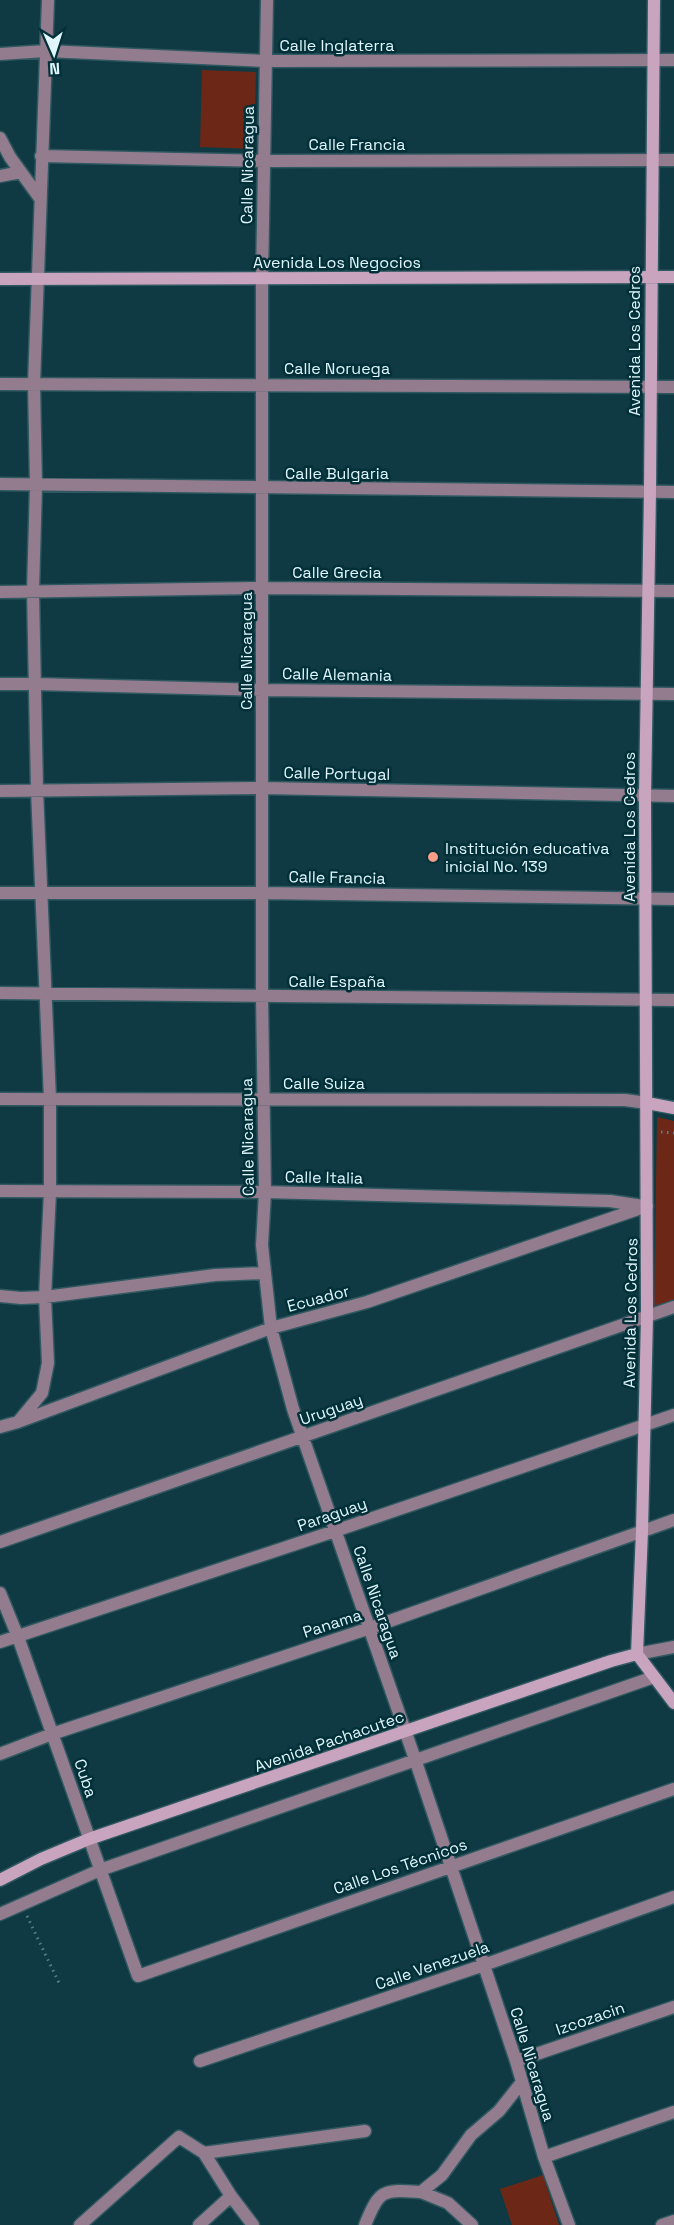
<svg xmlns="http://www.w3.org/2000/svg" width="674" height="2225" viewBox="0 0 674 2225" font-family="'Space Grotesk',sans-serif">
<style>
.green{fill:#6d2716}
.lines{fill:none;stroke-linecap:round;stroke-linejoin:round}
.street-casing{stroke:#305861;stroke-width:15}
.secondary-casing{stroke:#305861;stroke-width:15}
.path{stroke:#5c7f87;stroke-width:3;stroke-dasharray:1.5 4.5;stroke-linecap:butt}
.street{stroke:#927c8d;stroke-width:12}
.secondary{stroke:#c8a4bf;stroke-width:12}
.poi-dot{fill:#f49e88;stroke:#023039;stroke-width:2}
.labels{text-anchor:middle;stroke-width:5;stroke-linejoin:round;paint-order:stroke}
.street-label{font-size:16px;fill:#e0f6fc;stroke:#023039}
.poi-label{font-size:16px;fill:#e0f6fc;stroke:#023039;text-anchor:start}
</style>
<rect width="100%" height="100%" fill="#0f3a43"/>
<path class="green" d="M 202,70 L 256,72 L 254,149 L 200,147 Z
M 657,1117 L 674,1121 L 674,1300 L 654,1306 Z
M 543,2175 L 559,2225 L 512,2225 L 500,2189 Z"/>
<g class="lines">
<g class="street-casing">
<path id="street" d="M 267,0 L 262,279 L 262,997 L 265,1192 L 262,1245 L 271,1328 L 293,1409 L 415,1759 L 516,2061 L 544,2157 L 569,2225
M 0,54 L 46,51 L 266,61 L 674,60
M 0,138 L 10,157 L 39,197
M 41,156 L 264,161 L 674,160
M 0,176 L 21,172
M 0,384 L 674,387
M 0,484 L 674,492
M 0,592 L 262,588 L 674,591
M 0,684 L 35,684 L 262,690 L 674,694
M 0,791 L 262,788 L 674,796
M 0,893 L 262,893 L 674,899
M 0,993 L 674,1000
M 0,1099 L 625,1100 L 647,1103
M 0,1191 L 265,1192 L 610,1201 L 643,1206
M 0,1296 L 21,1298 L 45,1297 L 215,1275 L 264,1273
M 18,1422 L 42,1393 L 48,1363 L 45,1297 L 50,1192 L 50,1099 L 37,790 L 33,591 L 36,485 L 34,384 L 48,0
M 0,1427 L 18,1422 L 271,1328 L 367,1302 L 647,1206
M 0,1542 L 674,1307
M 0,1593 L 18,1637 L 138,1976 L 674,1789
M 0,1642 L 335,1531 L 674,1415
M 637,1654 L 674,1647
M 0,1754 L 52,1734 L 370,1628 L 674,1520
M 0,1914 L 100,1870 L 654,1677
M 200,2061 L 484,1965 L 674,1897
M 516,2061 L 674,2007
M 204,2153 L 365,2131
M 544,2157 L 674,2112
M 421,2192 L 448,2203 L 472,2225
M 80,2225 L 179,2137 L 204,2153 L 231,2196 L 253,2225
M 199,2225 L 231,2196
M 365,2225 C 380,2188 383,2190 421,2192 L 442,2175 L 471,2135 L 499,2111 L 522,2082
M 662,2225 L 674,2221"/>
</g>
<g class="secondary-casing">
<path id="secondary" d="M 0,279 L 674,277
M 647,1103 L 674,1108
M 637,1654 L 642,1531 L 647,1317 L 645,796 L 650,491 L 654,0
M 637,1654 L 674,1703
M 0,1880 L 41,1859 L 89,1839 L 611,1661 L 637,1654"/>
</g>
<path class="path" d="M 661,1132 L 674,1133
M 27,1916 L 60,1985"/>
<use href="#street" class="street"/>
<use href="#secondary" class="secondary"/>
</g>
<circle class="poi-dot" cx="433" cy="857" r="6"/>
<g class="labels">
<g class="street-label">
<text x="337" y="51">Calle Inglaterra</text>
<text x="357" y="150">Calle Francia</text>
<text transform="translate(247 165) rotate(-89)" y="6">Calle Nicaragua</text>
<text x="337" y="268">Avenida Los Negocios</text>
<text transform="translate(634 341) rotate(-90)" y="6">Avenida Los Cedros</text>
<text x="337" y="374">Calle Noruega</text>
<text x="337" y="479">Calle Bulgaria</text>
<text x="337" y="578">Calle Grecia</text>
<text transform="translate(246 651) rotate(-90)" y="6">Calle Nicaragua</text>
<text transform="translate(337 674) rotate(1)" y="6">Calle Alemania</text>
<text transform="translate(337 773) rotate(1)" y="6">Calle Portugal</text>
<text transform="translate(629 827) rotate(-90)" y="6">Avenida Los Cedros</text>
<text transform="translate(337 877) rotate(1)" y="6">Calle Francia</text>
<text x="337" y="987">Calle España</text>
<text x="324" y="1089">Calle Suiza</text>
<text transform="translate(247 1137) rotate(-91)" y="6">Calle Nicaragua</text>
<text transform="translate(324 1177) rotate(1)" y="6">Calle Italia</text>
<text transform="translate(318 1298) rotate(-15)" y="6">Ecuador</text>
<text transform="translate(630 1313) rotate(-89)" y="6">Avenida Los Cedros</text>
<text transform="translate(331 1409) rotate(-19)" y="6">Uruguay</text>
<text transform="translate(332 1514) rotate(-19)" y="6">Paraguay</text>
<text transform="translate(378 1602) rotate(71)" y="6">Calle Nicaragua</text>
<text transform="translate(332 1623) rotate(-18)" y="6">Panama</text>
<text transform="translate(329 1741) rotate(-19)" y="6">Avenida Pachacutec</text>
<text transform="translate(86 1778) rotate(71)" y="6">Cuba</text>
<text transform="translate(400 1866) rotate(-19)" y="6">Calle Los Técnicos</text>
<text transform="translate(432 1965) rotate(-19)" y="6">Calle Venezuela</text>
<text transform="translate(590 2018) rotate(-19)" y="6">Izcozacin</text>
<text transform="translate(533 2064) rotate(73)" y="6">Calle Nicaragua</text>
</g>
<g class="poi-label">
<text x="445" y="854">Institución educativa<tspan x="445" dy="18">inicial No. 139</tspan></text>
</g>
</g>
<g transform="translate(54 54) rotate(177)" stroke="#023039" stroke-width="4.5" paint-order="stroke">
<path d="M0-4.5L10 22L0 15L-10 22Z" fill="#e0f6fc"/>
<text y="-9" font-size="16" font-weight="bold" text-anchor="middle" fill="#e0f6fc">N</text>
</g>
</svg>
